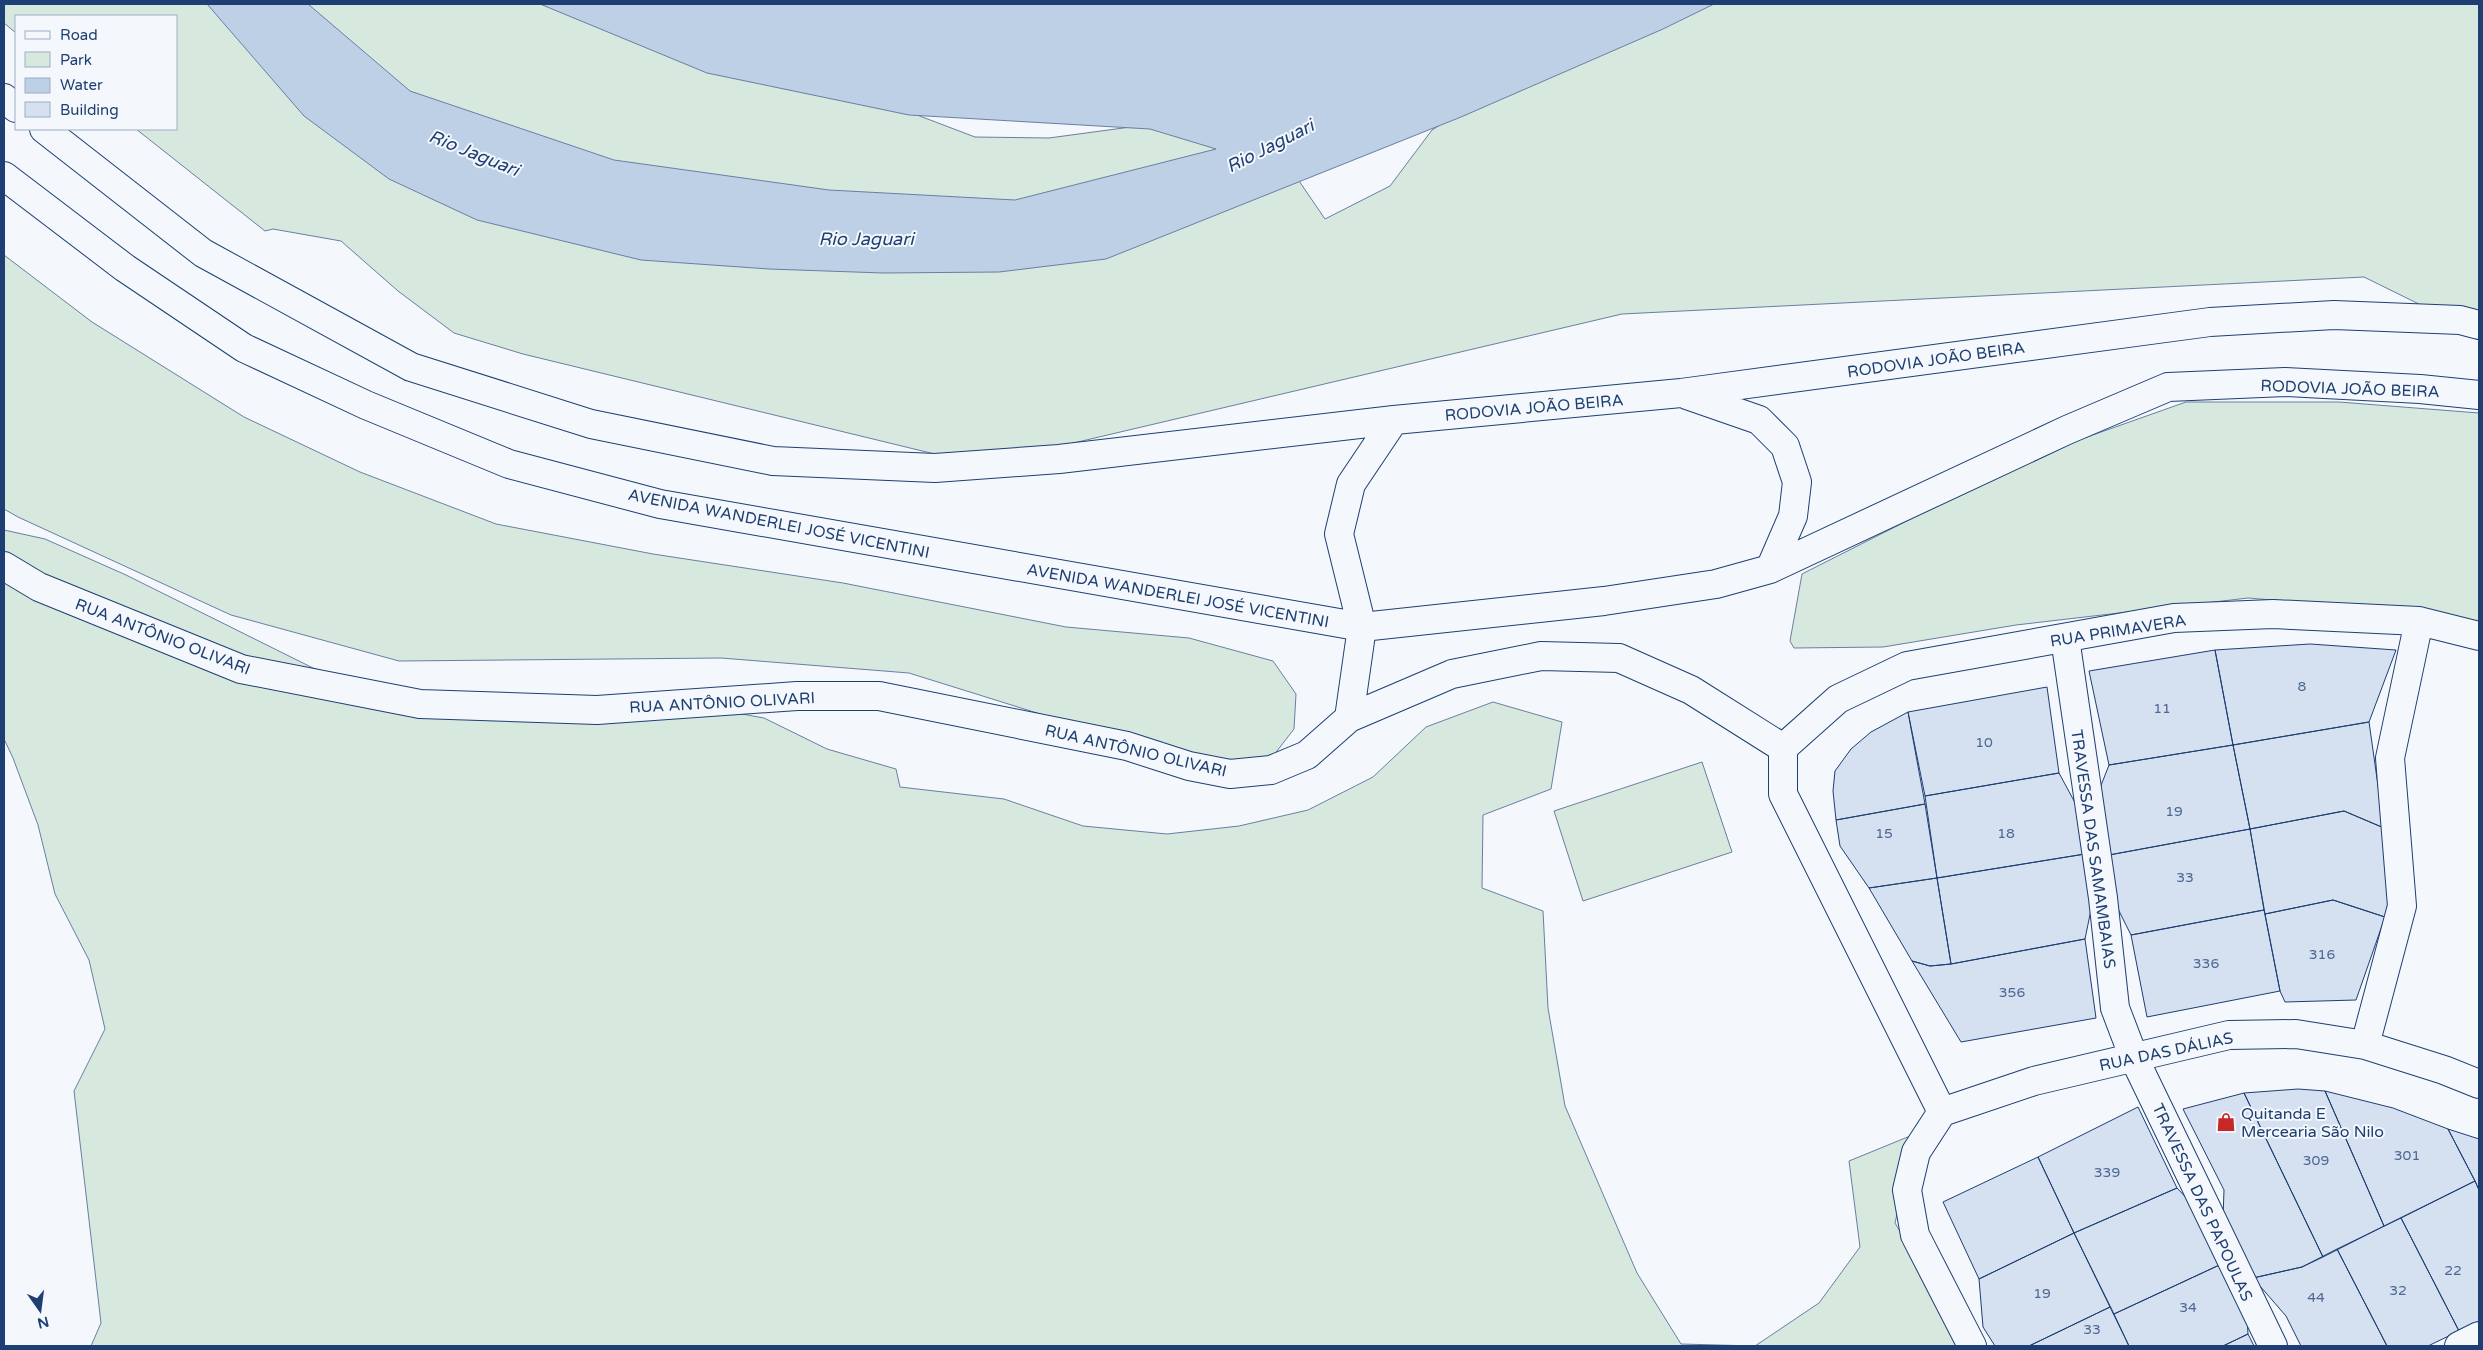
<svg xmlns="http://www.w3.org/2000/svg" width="2483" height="1350" viewBox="0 0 2483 1350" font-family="'Varela Round',sans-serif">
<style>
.green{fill:#d7e8df;stroke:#687fa3}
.water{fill:#bed0e5;stroke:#687fa3}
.building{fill:#d5e0f0;stroke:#1d3f73}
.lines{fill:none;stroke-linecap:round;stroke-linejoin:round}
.minor-casing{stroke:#1d3f73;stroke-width:30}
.major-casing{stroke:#1d3f73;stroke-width:30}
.minor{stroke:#f4f7fb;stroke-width:28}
.major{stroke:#f4f7fb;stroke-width:28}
.labels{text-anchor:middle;stroke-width:4;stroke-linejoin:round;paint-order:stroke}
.number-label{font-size:14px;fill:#4b6792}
.street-label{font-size:16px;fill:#1d3f73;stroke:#f4f7fb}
.poi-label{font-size:16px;fill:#1d3f73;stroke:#f4f7fb;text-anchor:start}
.water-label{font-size:18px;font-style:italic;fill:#1d3f73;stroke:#f4f7fb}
</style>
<rect width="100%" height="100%" fill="#f4f7fb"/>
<path class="green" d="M 4,4 L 625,4 L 975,137 L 1049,138 L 1138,126 L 1282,156 L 1325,219 L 1390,186 L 1432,130 L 1504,85 L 1705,4 L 2479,4 L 2479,329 L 2427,308 L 2364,277 L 1622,314 L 980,465 L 523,354 L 454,333 L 398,291 L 341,241 L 273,229 L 265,231 L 136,129 L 176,129 L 176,16 L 16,16 L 16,33 L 4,23 Z
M 4,255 L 92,322 L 244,417 L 360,472 L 496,524 L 653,554 L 843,583 L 1066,627 L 1189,638 L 1273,661 L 1296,694 L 1294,729 L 1270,760 L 1226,772 L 909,673 L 721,658 L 399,661 L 231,615 L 18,517 L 4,509 Z
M 2186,402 L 2339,402 L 2479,413 L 2479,636 L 2332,605 L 2248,598 L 2016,625 L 1883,647 L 1794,648 L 1790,641 L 1802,574 L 2039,454 Z
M 4,530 L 45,539 L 126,575 L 313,668 L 382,689 L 698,706 L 764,718 L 827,749 L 896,769 L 900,787 L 1004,799 L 1083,826 L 1167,834 L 1239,826 L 1308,810 L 1373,777 L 1426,727 L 1493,702 L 1562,722 L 1551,789 L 1483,815 L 1482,888 L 1543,911 L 1548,1008 L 1565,1106 L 1637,1273 L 1681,1344 L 1755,1346 L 1819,1303 L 1860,1247 L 1849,1161 L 1915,1134 L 1895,1223 L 1928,1279 L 1959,1346 L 91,1346 L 101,1323 L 74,1091 L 105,1029 L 89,960 L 55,894 L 38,825 L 13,758 L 4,739 Z
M 1702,762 L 1732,852 L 1583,901 L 1554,811 Z"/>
<path class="water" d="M 207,4 L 308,4 L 410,91 L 614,160 L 829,190 L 1015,200 L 1216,149 L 1150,129 L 909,115 L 707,73 L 540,4 L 1714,4 L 1663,29 L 1461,117 L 1106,259 L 999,272 L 883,273 L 769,269 L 641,260 L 477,220 L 389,179 L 304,116 Z"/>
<path class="building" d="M 2310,644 L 2396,650 L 2369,722 L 2233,745 L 2215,650 Z
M 2215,650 L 2233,745 L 2109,765 L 2089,671 Z
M 2047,687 L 2059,773 L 1925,796 L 1908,712 Z
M 1908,712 L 1925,804 L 1836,820 L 1833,791 L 1835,771 L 1851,749 L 1871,732 Z
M 2369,722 L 2384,828 L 2344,811 L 2250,829 L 2233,745 Z
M 2233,745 L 2250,829 L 2109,855 L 2098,793 L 2109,765 Z
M 2059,773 L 2080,812 L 2085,854 L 1937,878 L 1925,796 Z
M 1925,804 L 1937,878 L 1869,888 L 1840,846 L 1836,820 Z
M 2344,811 L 2384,828 L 2393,880 L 2385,917 L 2333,900 L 2265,914 L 2250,829 Z
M 2250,829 L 2264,910 L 2131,935 L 2113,899 L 2109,855 Z
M 2085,854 L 2094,895 L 2085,939 L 1951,964 L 1937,878 Z
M 1937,878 L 1951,964 L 1930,966 L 1912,961 L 1869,888 Z
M 2333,900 L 2385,917 L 2356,1000 L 2285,1002 L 2280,991 L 2265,914 Z
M 2264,910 L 2280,991 L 2147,1017 L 2131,935 Z
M 2085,939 L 2096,1018 L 1961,1042 L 1912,961 L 1930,966 L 1951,964 Z
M 2298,1089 L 2325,1091 L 2384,1226 L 2323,1257 L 2244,1093 Z
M 2325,1091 L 2393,1108 L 2448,1129 L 2475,1181 L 2384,1226 Z
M 2244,1093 L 2323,1257 L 2302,1267 L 2253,1278 L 2223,1218 L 2224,1190 L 2183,1109 Z
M 2138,1107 L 2177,1188 L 2074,1233 L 2038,1157 Z
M 2448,1129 L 2479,1139 L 2479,1190 L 2475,1181 Z
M 2038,1157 L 2074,1233 L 1979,1279 L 1943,1202 Z
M 2475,1181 L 2479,1190 L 2479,1321 L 2459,1331 L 2401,1218 Z
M 2177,1188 L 2213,1226 L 2228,1261 L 2114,1314 L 2074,1233 Z
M 2401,1218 L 2459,1331 L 2428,1346 L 2387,1346 L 2337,1249 Z
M 2074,1233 L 2110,1307 L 2029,1346 L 1995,1346 L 1983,1327 L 1979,1279 Z
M 2337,1249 L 2387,1346 L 2301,1346 L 2286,1316 L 2253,1278 L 2302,1267 Z
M 2228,1261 L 2246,1300 L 2248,1334 L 2223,1346 L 2129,1346 L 2114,1314 Z
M 2110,1307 L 2129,1346 L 2029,1346 Z
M 2248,1334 L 2254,1346 L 2223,1346 Z"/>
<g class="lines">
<g class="minor-casing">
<path id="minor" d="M 4,566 L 39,587 L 241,669 L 420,704 L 597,710 L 797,696 L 879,696 L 1127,746 L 1189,766 L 1230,774 L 1271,770 L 1307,755 L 1349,718 L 1452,674 L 1541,656 L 1619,658 L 1691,690 L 1783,748
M 2065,638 L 2103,898 L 2115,1008 L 2134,1058 L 2273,1346
M 1349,718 L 1362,627
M 1783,748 L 1838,699 L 1907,666 L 2174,618 L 2273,614 L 2419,621 L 2479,636
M 1783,748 L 1783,794 L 1942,1112
M 2365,1045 L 2402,906 L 2390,758 L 2419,621
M 1942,1112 L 2034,1081 L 2229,1035 L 2296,1034 L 2365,1045 L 2444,1070 L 2479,1084
M 1942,1112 L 1916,1152 L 1907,1190 L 1915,1235 L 1972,1346
M 2459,1346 L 2479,1336"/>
</g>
<g class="major-casing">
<path id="major" d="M 4,98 L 16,108
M 44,129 L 203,253 L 411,367 L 591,424 L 773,461 L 935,468 L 1059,459 L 1394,420 L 1681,393 L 2210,322 L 2334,315 L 2460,320 L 2479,325
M 4,176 L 125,268 L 244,348 L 366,405 L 509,464 L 660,504 L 1362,627 L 1604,601 L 1716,584 L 1770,569 L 2067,430 L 2168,387 L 2285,382 L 2420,389 L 2479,395
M 1687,395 L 1759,420 L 1785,446 L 1797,482 L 1793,516 L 1770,569
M 1362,627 L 1339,534 L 1351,484 L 1394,420"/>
</g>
<use href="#minor" class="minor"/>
<use href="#major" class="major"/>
</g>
<defs>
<g id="shop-bare" transform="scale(1.5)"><path d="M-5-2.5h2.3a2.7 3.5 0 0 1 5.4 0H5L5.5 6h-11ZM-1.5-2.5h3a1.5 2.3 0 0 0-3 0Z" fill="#c62828" stroke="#f4f7fb" stroke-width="2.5" paint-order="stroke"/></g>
</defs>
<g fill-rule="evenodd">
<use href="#shop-bare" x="2226" y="1122"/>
</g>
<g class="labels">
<g class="number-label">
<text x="2302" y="691">8</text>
<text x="2162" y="713">11</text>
<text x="1984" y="747">10</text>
<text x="2174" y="816">19</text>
<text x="1884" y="838">15</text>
<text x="2006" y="838">18</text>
<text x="2185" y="882">33</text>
<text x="2322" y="959">316</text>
<text x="2206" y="968">336</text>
<text x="2012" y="997">356</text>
<text x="2407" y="1160">301</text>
<text x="2316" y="1165">309</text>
<text x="2107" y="1177">339</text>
<text x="2453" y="1275">22</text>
<text x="2398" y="1295">32</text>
<text x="2042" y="1298">19</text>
<text x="2316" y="1302">44</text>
<text x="2188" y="1312">34</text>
<text x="2092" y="1334">33</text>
</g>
<g class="street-label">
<text transform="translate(1936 359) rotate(-8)" y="6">RODOVIA JOÃO BEIRA</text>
<text transform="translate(2350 388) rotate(2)" y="6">RODOVIA JOÃO BEIRA</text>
<text transform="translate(1534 407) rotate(-5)" y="6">RODOVIA JOÃO BEIRA</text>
<text transform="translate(779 523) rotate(11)" y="6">AVENIDA WANDERLEI JOSÉ VICENTINI</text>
<text transform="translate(1178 595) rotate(10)" y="6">AVENIDA WANDERLEI JOSÉ VICENTINI</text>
<text transform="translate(2118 630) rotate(-9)" y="6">RUA PRIMAVERA</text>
<text transform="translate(163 636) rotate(21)" y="6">RUA ANTÔNIO OLIVARI</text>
<text transform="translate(722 702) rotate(-3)" y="6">RUA ANTÔNIO OLIVARI</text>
<text transform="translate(1136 750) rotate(13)" y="6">RUA ANTÔNIO OLIVARI</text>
<text transform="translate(2094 849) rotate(82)" y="6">TRAVESSA DAS SAMAMBAIAS</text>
<text transform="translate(2166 1051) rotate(-12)" y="6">RUA DAS DÁLIAS</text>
<text transform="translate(2203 1202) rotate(65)" y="6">TRAVESSA DAS PAPOULAS</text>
</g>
<g class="poi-label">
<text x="2241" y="1119">Quitanda E<tspan x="2241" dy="18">Mercearia São Nilo</tspan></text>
</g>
<g class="water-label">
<text transform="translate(1270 146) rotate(-27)" y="6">Rio Jaguari</text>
<text transform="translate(474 153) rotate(22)" y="6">Rio Jaguari</text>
<text x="866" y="245">Rio Jaguari</text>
</g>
</g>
<rect width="2483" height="1350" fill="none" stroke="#1d3f73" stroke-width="10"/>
<rect x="15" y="15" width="162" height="115" fill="#f4f7fb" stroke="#9eadc5"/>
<rect x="25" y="31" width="25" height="8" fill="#f4f7fb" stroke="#9eadc5"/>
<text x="60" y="40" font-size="15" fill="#1d3f73">Road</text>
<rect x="25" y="52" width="25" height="15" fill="#d7e8df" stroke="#9eadc5"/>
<text x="60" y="65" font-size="15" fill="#1d3f73">Park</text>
<rect x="25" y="78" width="25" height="15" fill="#bed0e5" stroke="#9eadc5"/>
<text x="60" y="90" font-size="15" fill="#1d3f73">Water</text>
<rect x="25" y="102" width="25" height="15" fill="#d5e0f0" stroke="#9eadc5"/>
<text x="60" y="115" font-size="15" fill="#1d3f73">Building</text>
<g transform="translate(40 1310) rotate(166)" stroke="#f4f7fb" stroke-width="4" paint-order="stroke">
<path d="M0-4L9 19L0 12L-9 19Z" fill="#1d3f73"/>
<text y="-8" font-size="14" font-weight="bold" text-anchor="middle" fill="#1d3f73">N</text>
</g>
</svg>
